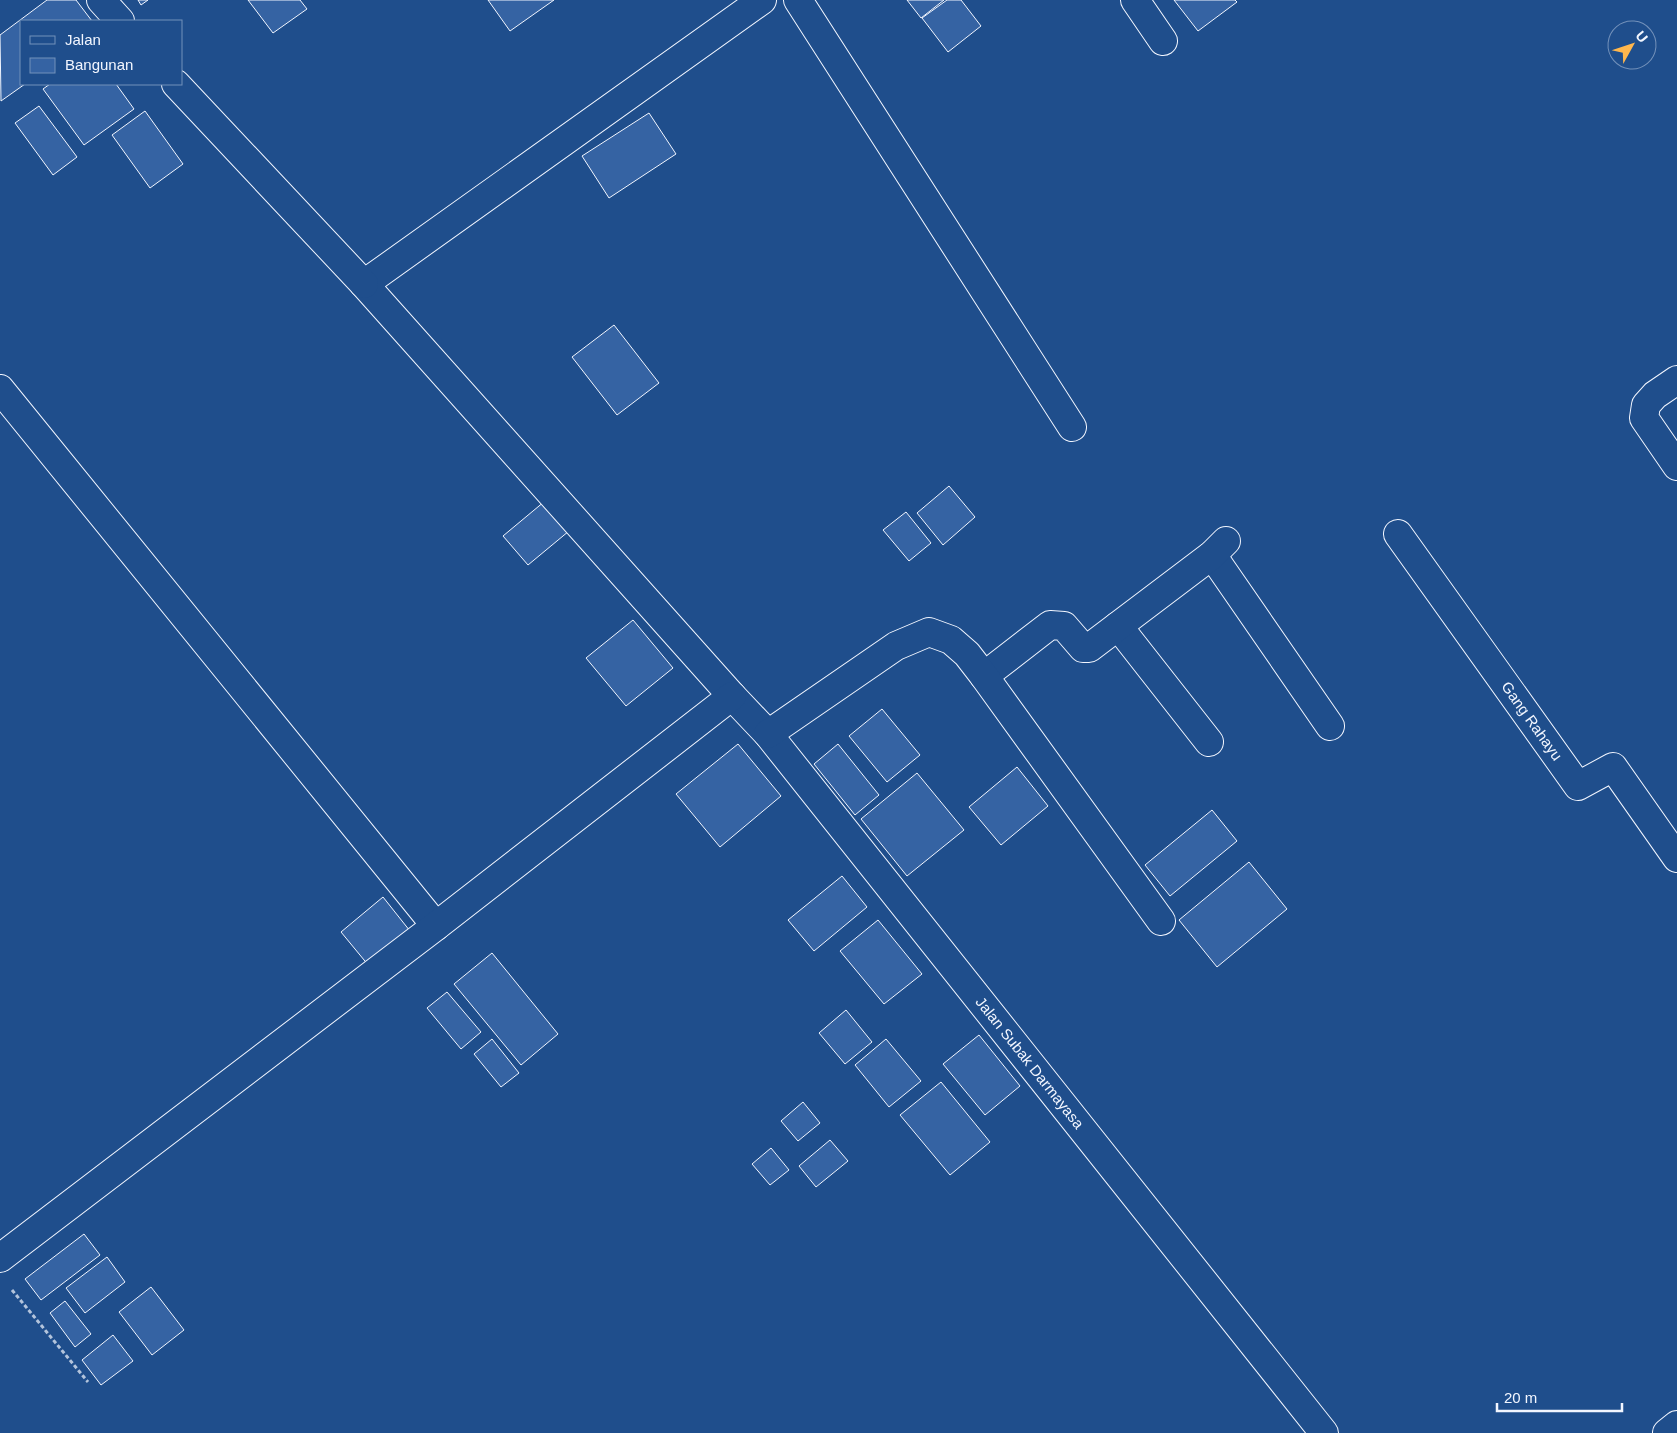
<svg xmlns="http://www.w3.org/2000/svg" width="1677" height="1433" viewBox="0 0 1677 1433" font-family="Arial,sans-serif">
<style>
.building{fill:#3563a3;stroke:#f2f6ff}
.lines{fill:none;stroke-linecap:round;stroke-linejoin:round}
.minor-casing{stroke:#f2f6ff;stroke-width:30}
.path{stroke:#b3c4dc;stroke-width:3;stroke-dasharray:4 2.5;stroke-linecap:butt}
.minor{stroke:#1f4e8c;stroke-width:28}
.labels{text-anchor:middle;stroke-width:4;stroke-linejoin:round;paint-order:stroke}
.street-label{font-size:15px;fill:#f2f6ff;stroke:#1f4e8c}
</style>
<rect width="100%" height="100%" fill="#1f4e8c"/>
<path class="building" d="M 47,0 L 76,0 L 92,21 L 21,21 L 21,84 L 25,84 L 1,101 L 0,35 Z
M 138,0 L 148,0 L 141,5 Z
M 248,0 L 300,0 L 307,9 L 273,33 Z
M 488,0 L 554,0 L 510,31 Z
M 907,0 L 944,0 L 921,18 Z
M 947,0 L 961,0 L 981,26 L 948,52 L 922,18 Z
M 1174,0 L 1235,0 L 1237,2 L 1198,31 Z
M 50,84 L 116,84 L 134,109 L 84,145 L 43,89 Z
M 39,106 L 77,157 L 53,175 L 15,123 Z
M 145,111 L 183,164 L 150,188 L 112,135 Z
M 649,113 L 676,154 L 609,198 L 582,156 Z
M 614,325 L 659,383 L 617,415 L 572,357 Z
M 949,486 L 975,517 L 943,545 L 917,513 Z
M 545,501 L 569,531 L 528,565 L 503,536 Z
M 906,512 L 931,543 L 909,561 L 883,530 Z
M 633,620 L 673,668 L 626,706 L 586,658 Z
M 882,709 L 920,755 L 887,782 L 849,736 Z
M 738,744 L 781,796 L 720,847 L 676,794 Z
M 838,744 L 879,795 L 855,815 L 814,764 Z
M 1017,767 L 1048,806 L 1001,845 L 969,807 Z
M 917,773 L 964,830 L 907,876 L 861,819 Z
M 1212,810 L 1237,841 L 1170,896 L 1145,865 Z
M 1249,862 L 1287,909 L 1217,967 L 1179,920 Z
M 842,876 L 867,907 L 814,951 L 788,920 Z
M 383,897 L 410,931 L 369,966 L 341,932 Z
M 878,920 L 922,974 L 884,1004 L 840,951 Z
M 492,953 L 558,1034 L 521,1065 L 454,984 Z
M 447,992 L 481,1032 L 461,1049 L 427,1008 Z
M 846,1010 L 872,1042 L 845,1064 L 819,1033 Z
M 979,1035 L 1020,1086 L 985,1115 L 943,1064 Z
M 492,1039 L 519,1073 L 501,1087 L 474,1054 Z
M 886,1039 L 921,1081 L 889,1107 L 855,1065 Z
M 941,1082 L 990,1142 L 950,1175 L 900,1115 Z
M 803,1102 L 820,1123 L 798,1141 L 781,1121 Z
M 830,1140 L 848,1161 L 816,1187 L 799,1166 Z
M 771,1148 L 789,1170 L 770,1185 L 752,1164 Z
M 84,1234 L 100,1255 L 41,1300 L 25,1279 Z
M 107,1257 L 125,1282 L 85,1313 L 66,1288 Z
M 151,1287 L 184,1330 L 152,1355 L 119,1312 Z
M 65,1301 L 91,1334 L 75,1347 L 50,1313 Z
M 113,1335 L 133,1361 L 101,1385 L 82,1360 Z"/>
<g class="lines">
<g class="minor-casing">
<g id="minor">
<path d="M 101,0 L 120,21"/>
<path id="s1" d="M 762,0 L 364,284 L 732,696 L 768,734 L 1324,1433"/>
<path d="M 798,0 L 1072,427"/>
<path d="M 1135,0 L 1163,41"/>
<path d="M 176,84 L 364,284"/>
<path d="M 1677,380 L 1655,395 L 1646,405 L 1644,418 L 1677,466"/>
<path d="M 0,389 L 436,926"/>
<path id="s2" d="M 1398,534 L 1578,786 L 1613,767 L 1677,858"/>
<path d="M 1212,555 L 1330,726"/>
<path d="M 1118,626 L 1209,742"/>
<path d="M 984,676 L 1050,625 L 1064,626 L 1083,648 L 1089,648 L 1212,555 L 1226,541"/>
<path d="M 768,734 L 896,646 L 929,632 L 951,640 L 967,654 L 984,676 L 1161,921"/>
<path d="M 0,1258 L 436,926 L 732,696"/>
<path d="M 1667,1433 L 1677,1425"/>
</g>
</g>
<path class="path" d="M 12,1290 L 88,1382"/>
<use href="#minor" class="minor"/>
</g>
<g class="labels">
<g class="street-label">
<text dy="5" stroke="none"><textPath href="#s2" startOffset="230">Gang Rahayu</textPath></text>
<text dy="5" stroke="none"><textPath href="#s1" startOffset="1514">Jalan Subak Darmayasa</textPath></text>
</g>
</g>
<rect x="20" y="20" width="162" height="65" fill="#1f4e8c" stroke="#7391ba"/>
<rect x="30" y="36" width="25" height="8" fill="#1f4e8c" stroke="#7391ba"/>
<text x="65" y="45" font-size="15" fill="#f2f6ff">Jalan</text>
<rect x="30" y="58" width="25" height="15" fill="#3563a3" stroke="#7391ba"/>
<text x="65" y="70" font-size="15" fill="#f2f6ff">Bangunan</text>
<g transform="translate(1632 45) rotate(50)"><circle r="24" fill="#1f4e8c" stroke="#7391ba"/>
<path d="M0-4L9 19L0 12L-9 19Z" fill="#ffb74d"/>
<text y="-8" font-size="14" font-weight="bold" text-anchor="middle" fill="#f2f6ff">U</text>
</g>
<path d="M1497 1403v8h125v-8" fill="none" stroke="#f2f6ff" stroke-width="2.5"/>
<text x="1504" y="1403" font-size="15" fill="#f2f6ff" stroke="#1f4e8c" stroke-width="4" paint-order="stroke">20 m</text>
</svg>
